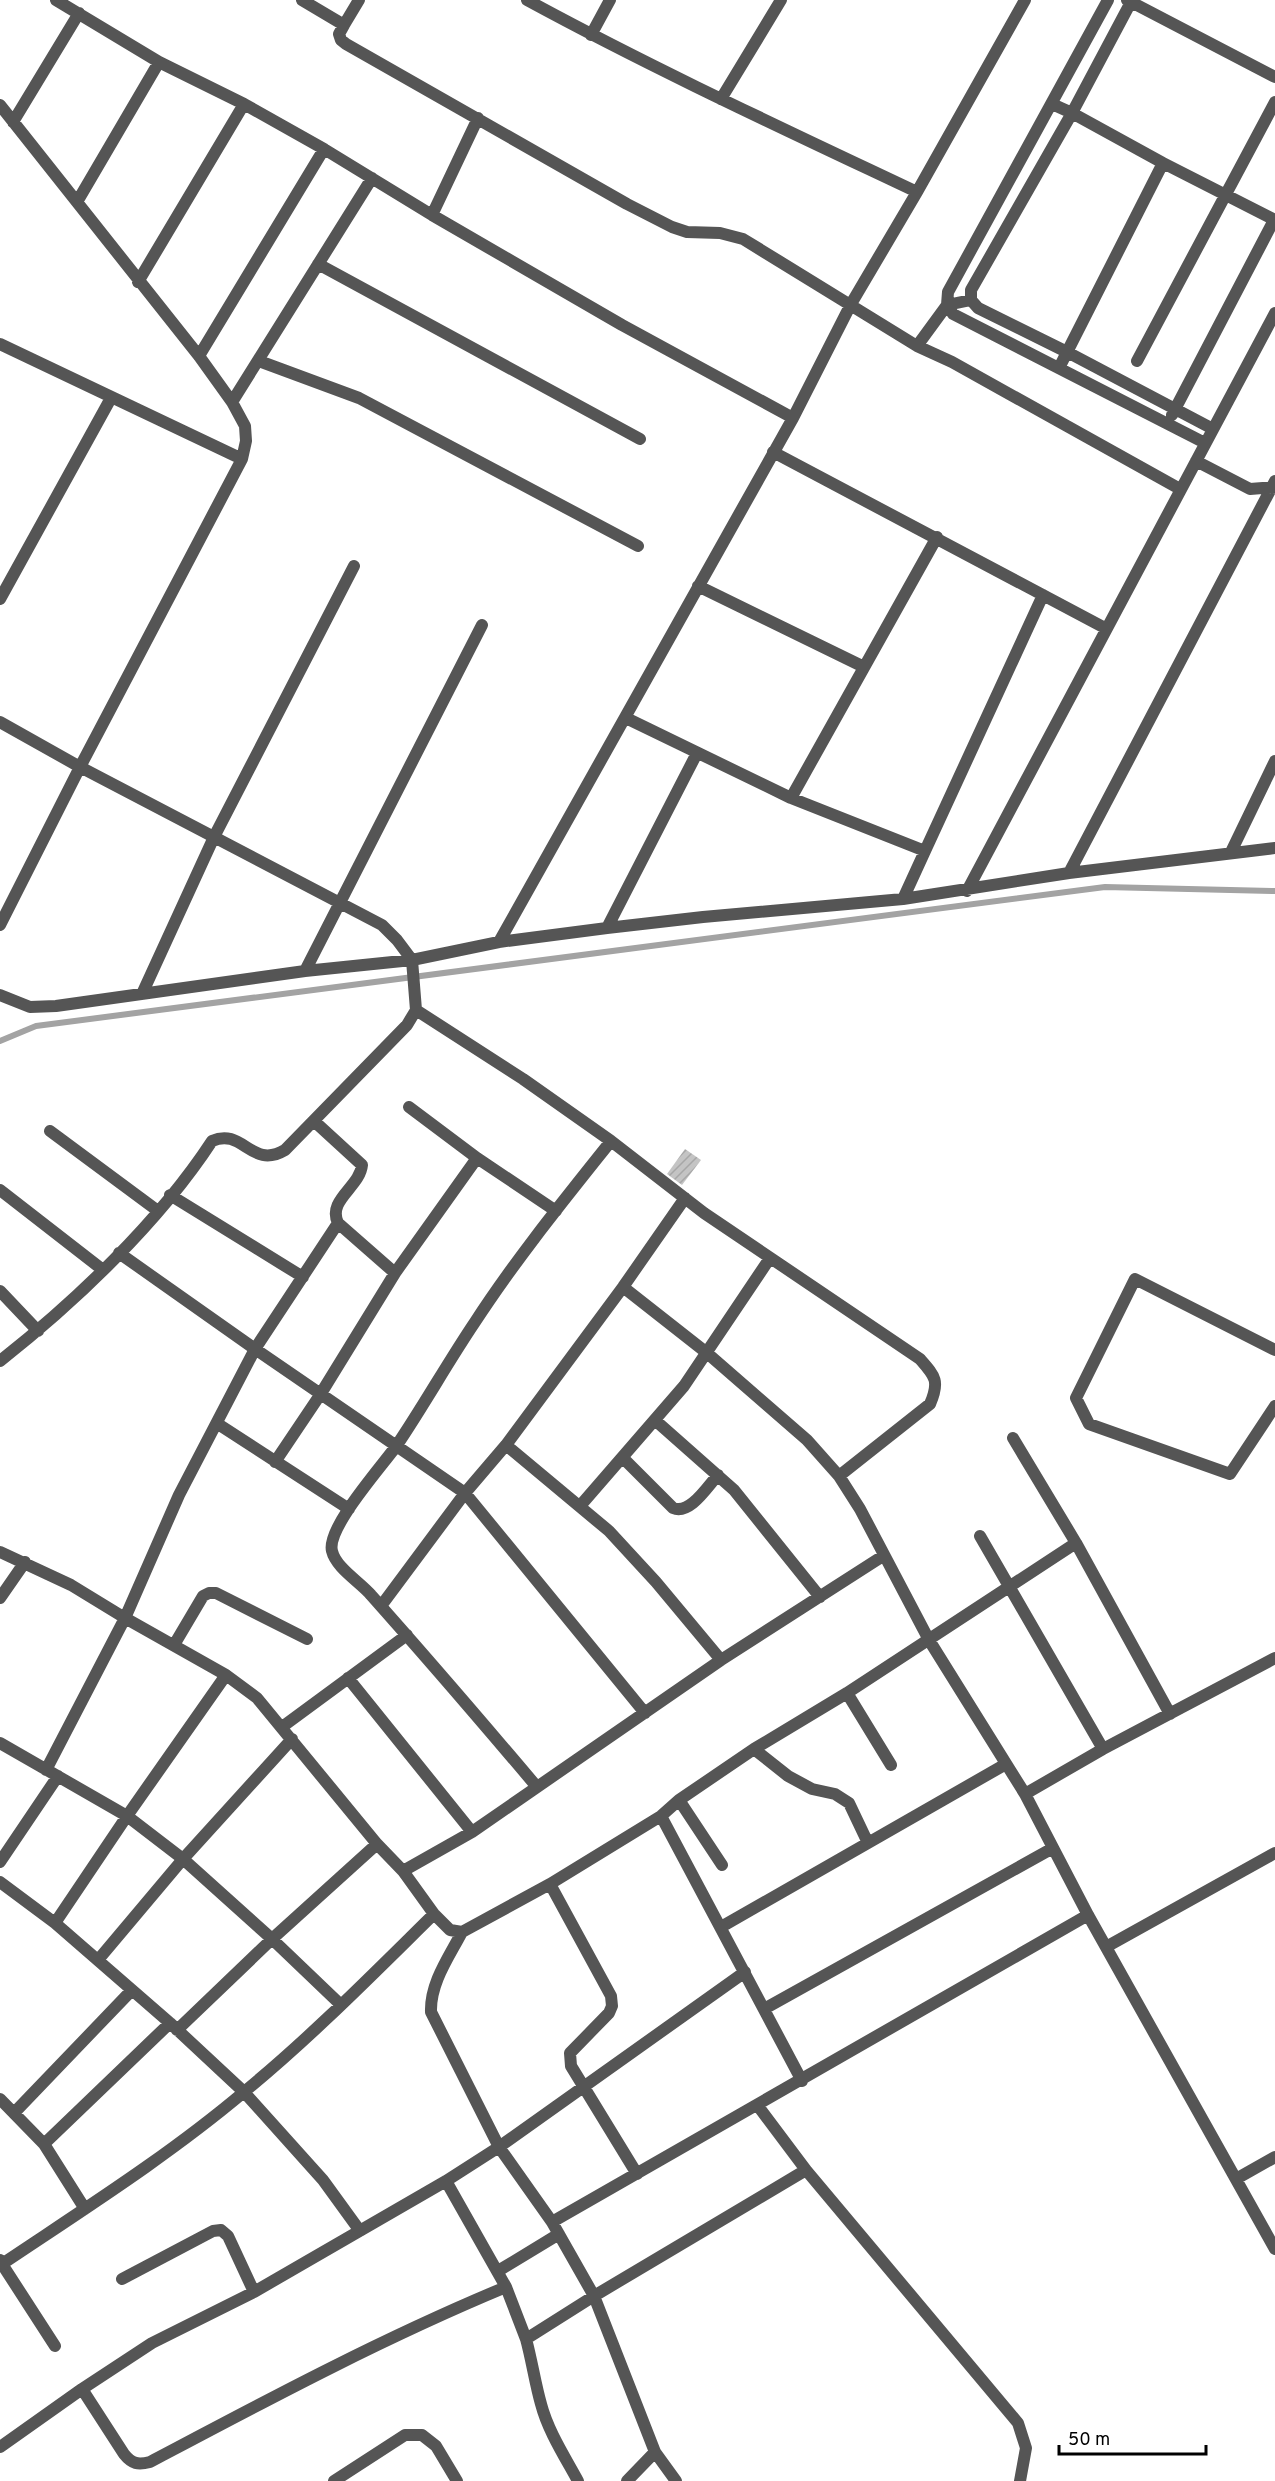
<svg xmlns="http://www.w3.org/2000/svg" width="1275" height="2481" viewBox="0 0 1275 2481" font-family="Overpass,sans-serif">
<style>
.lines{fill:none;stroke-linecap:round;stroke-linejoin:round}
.stream{stroke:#a3a3a3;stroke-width:6}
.building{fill:url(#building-hatch)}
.street{stroke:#555;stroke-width:12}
</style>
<defs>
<pattern id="building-hatch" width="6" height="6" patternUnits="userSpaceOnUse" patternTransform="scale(1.5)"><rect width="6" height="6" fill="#c4c4c4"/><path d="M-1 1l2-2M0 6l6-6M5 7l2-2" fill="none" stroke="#a7a7a7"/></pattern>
</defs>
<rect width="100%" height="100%" fill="#fff"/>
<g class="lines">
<path class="stream" d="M 0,1041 L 36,1026 L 1105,887 L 1275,891"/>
</g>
<path class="building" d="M 685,1149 L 701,1160 L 682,1185 L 667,1174 Z"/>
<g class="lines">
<path class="street" d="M 56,0 L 159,62 L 244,104 L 324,149 L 432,215 L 622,325 L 793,418
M 302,0 L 344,25 L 359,0
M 527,0 C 654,69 786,130 917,192
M 1108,0 L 948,292 L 947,305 L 953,314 L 1205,443
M 1127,0 L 1131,2 L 1072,113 L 971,290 L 971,300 L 978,308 L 1069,353 L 1213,429
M 1132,0 L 1131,2 L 1275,77
M 344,25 L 339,34 L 341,40 L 346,44 L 627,204 L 672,227 L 687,232 L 720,233 L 743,239 L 917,346 L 952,362 L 1180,489
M 591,35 L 610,0
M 721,99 L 781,0
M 1052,104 L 1072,113 L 1163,163 L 1275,220
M 0,105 L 199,356 L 232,402 L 245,426 L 246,441 L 242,459
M 13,122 L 79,13
M 77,202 L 159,62
M 432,215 L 478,118
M 318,264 L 640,439
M 138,282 L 244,104
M 0,344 L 242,459 L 80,767 L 0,925
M 917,346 L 947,305 L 971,300
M 199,356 L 324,149
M 259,361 L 359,398 L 638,546
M 1137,361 L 1275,102
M 1059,368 L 1163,163
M 232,402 L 372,178
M 1172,415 L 1274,220
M 773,452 L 1105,628
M 1196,461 L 1250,489 L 1275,487
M 698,586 L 864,667
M 0,599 L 111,398
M 626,718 L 791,798 L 925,851 L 903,899
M 0,722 L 80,767 L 382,925 L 397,940 L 412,960 L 416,1010 L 407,1025 L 285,1150 C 251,1170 243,1127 212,1141 C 159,1222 76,1301 0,1361
M 791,798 L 937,537
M 925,851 L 1043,595
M 1231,852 L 1275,761
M 1069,873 L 1275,481
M 967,891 L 1275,313
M 607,928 L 697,753
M 499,942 L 793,418 L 851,304 L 917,192 L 1025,0
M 305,971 L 482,625
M 142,994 L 214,837 L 354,566
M 0,995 L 30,1007 L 56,1006 L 305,971 L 412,960 L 499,942 L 607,928 L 703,917 L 903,899 L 1069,873 L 1275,848
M 416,1010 L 523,1079 L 611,1141 L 704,1213 L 920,1359 C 935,1376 940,1381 930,1404 L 839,1476
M 409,1107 L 477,1158 L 556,1211
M 314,1121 L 362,1165 C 360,1187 327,1200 338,1223 L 395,1273
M 50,1131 L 158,1211
M 0,1190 L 103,1270
M 170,1195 L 303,1277
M 119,1253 L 255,1349 L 338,1223
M 623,1287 L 707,1353 L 807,1440 L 839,1476 L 860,1509 L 929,1640 L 1025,1794 L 1088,1915 L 1275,2249
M 0,1291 L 38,1331
M 1275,1350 L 1135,1279 L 1076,1398 L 1089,1424 L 1230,1474 L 1275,1406
M 656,1421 L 734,1490 L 820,1597
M 218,1424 L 349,1509
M 1013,1438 L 1076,1543 L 1170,1714
M 506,1445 L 609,1531 L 656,1582 L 721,1660
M 623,1458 L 673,1508 C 690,1515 707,1487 718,1475
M 275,1462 L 320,1395 L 395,1273 L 477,1158
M 580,1506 L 684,1386 L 770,1258
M 980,1536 L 1103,1749
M 0,1552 L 71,1585 L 125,1618 L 226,1675 L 257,1698 L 377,1844 L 403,1871 L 434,1914 L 450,1930 L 462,1932 C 449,1957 430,1983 431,2012 L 499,2147 L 552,2222 L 594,2296 L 655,2452 L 676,2481
M 0,1598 L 25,1562
M 381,1606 L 465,1493 L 506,1445 L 623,1287 L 685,1198
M 174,1645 L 203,1596 L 209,1593 L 216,1593 L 307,1639
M 348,1678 L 472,1832
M 847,1693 L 891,1765
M 282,1727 L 407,1635
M 0,1743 L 127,1816 L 183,1859 L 272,1939 L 341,2005
M 754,1749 L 788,1776 L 812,1789 L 835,1794 L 849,1803 L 868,1843
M 46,1770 L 125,1618 L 179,1495 L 255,1349 L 465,1493 L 645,1713
M 537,1787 C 482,1722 427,1658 371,1595 C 360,1582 336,1568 332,1551 C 326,1528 383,1465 397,1445 C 424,1405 448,1362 475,1322 C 516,1259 564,1200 611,1141
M 1025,1794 L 1103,1749 L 1275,1658
M 679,1800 L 722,1865
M 661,1816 L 802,2081
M 0,1862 L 58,1776
M 403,1871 L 472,1832 L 721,1660 L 883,1556
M 0,1882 L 55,1923 L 170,2023 L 244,2092 L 323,2180 L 360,2231
M 550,1884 L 611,1996 L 612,2006 L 609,2013 L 570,2053 L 571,2066 L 637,2174
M 55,1923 L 127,1816 L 226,1675
M 721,1927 L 1006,1764
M 462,1932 L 550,1884 L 661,1816 L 679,1800 L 754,1749 L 847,1693 L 1076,1543
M 1106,1947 L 1275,1853
M 98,1960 L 183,1859 L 292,1739
M 764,2009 L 1053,1848
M 177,2030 L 272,1939 L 377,1844
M 0,2099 L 44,2144 L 85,2209
M 758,2106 L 806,2170 L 1018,2423 L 1026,2448 L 1020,2481
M 14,2113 L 132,1990
M 44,2144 L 170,2023
M 1236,2179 L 1275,2157
M 446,2181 L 506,2287
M 552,2222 L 1088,1915
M 0,2260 L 2,2264 C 84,2209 168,2156 244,2092 C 311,2037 372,1975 434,1914
M 0,2265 L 2,2264 L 55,2346
M 498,2271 L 559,2234
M 122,2279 L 213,2231 L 221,2230 L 228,2236 L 254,2292
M 526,2339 C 532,2361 535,2383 541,2404 C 548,2431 565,2457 578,2481
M 82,2389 L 124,2454 C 132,2464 138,2465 150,2462 C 267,2400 383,2338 506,2287 L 526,2339 L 594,2296 L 806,2170
M 0,2447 L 82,2389 L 152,2343 L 254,2292 L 446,2181 L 499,2147 L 745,1972
M 334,2481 L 405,2435 L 422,2435 L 436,2446 L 457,2481
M 627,2481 L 655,2452"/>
</g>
<path d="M1059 2445v9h147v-9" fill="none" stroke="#000000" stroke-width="3"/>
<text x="1068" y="2445" font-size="18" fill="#000000" stroke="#ffffff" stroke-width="4.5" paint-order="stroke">50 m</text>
</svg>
